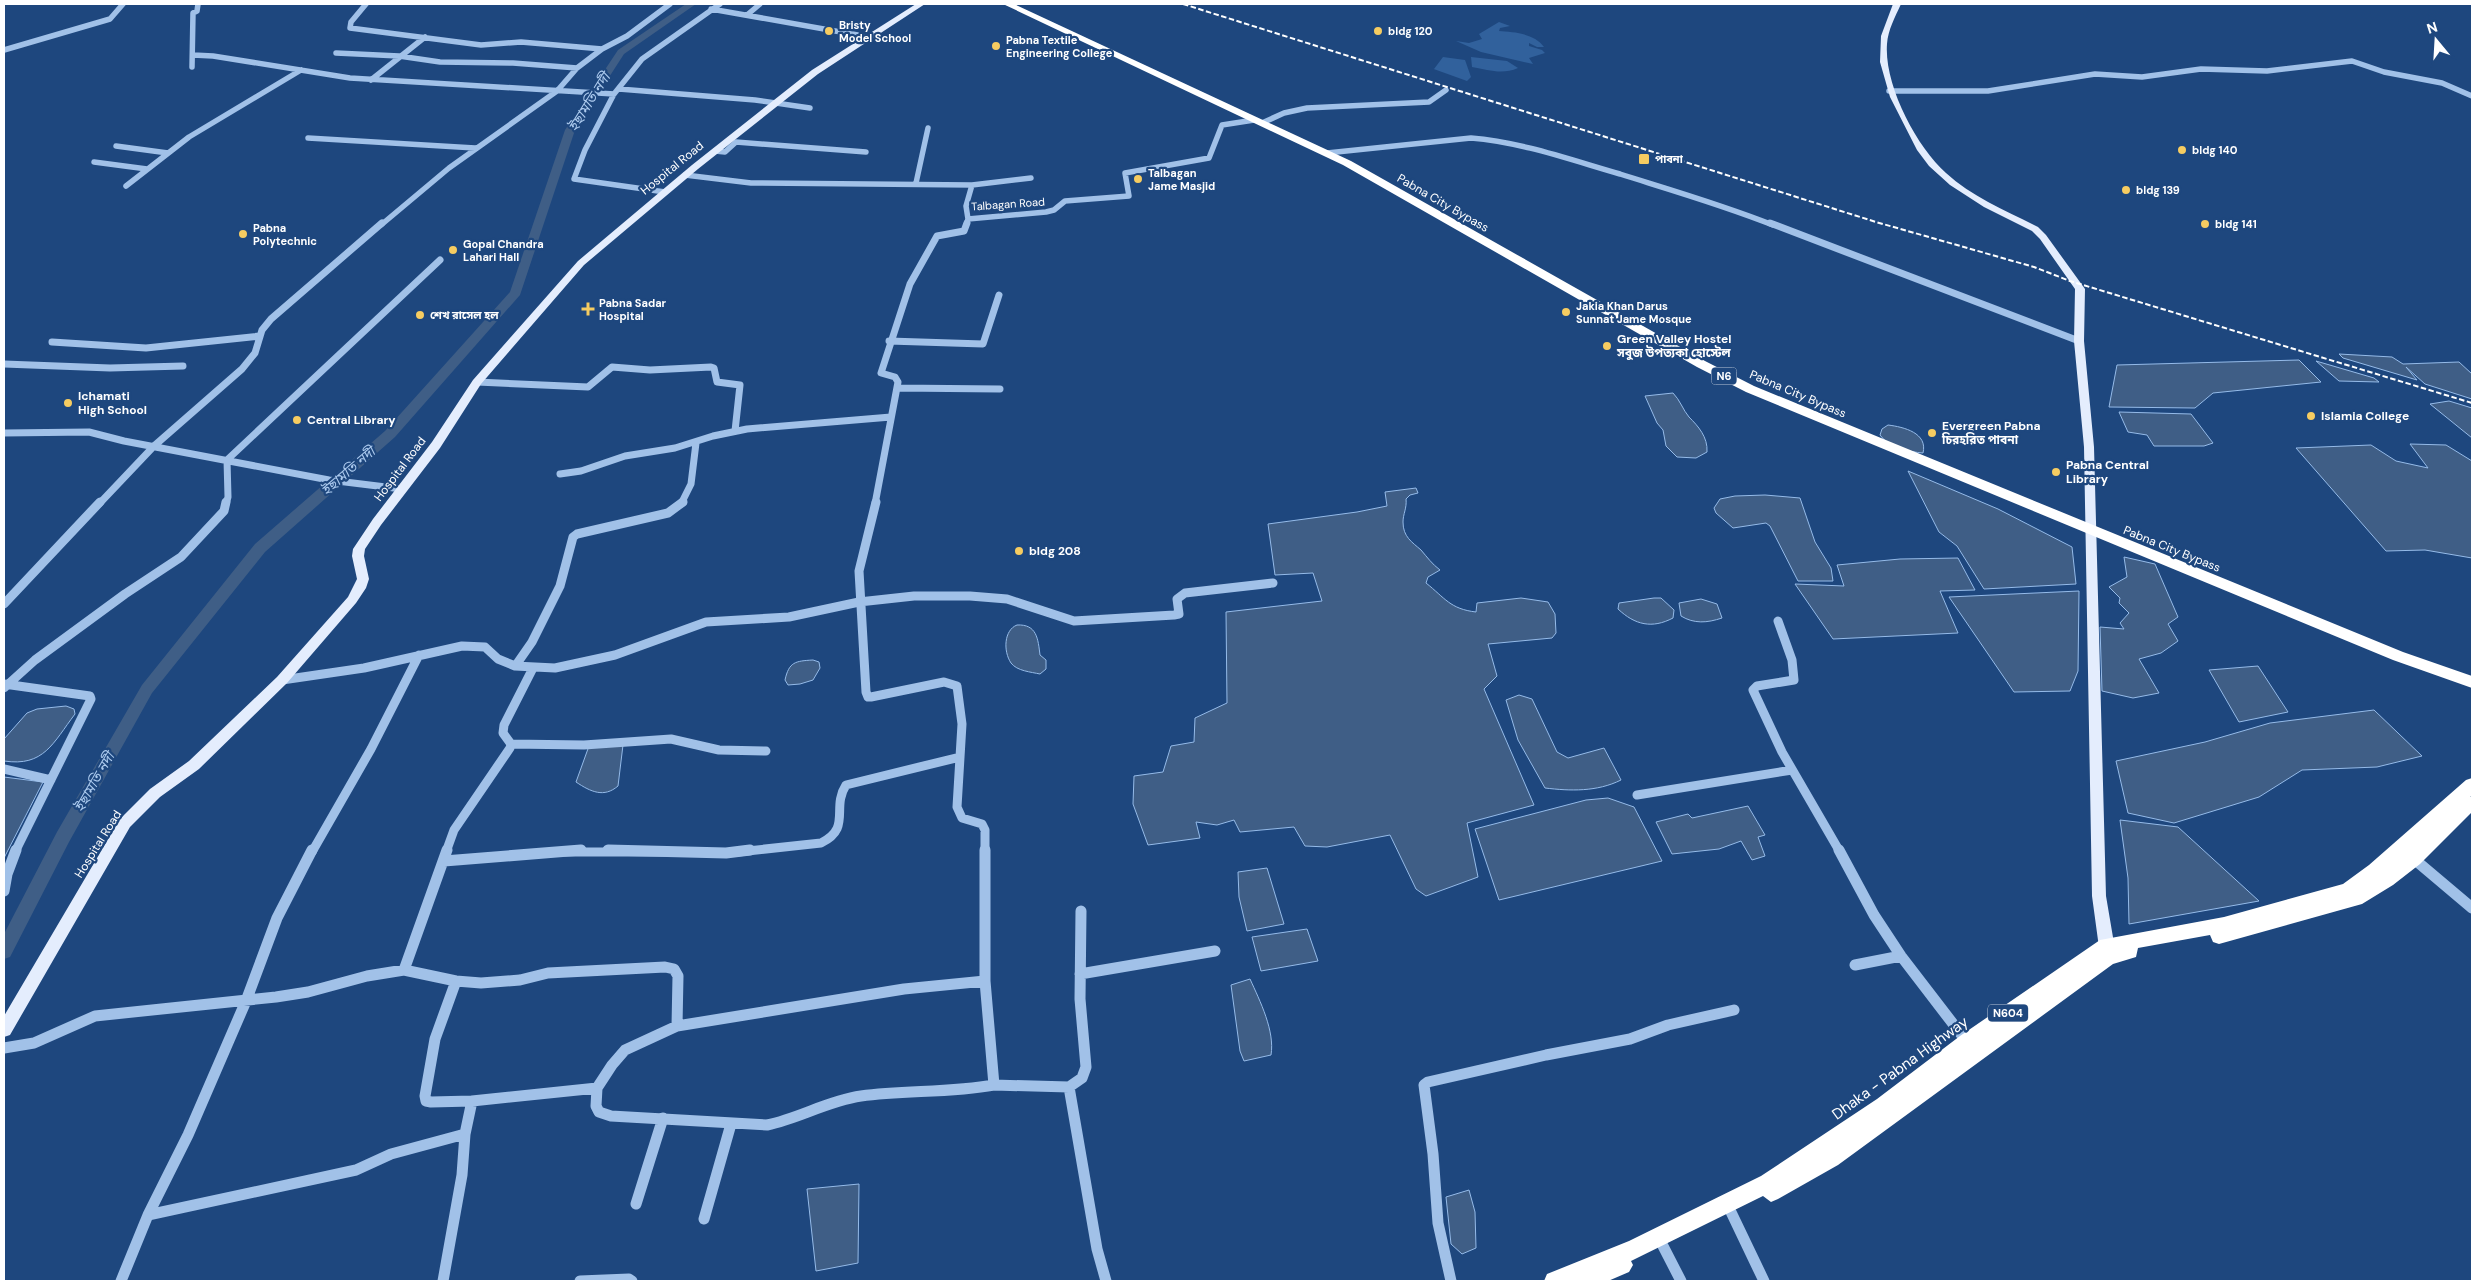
<svg xmlns="http://www.w3.org/2000/svg" width="2476" height="1285" viewBox="0 0 2476 1285" font-family="'DM Sans','Noto Sans Bengali',sans-serif">
<style>
.green{fill:#31619c}
.water{fill:#3f5e86;stroke:#95bbe9}
.lines{fill:none;stroke-linecap:round;stroke-linejoin:round}
.river{fill:#3f5e86;fill-rule:evenodd}
.minor-far3{stroke:#a1c1e8;stroke-width:5.5}
.minor-far2{stroke:#a1c1e8;stroke-width:7}
.minor-far1{stroke:#a1c1e8;stroke-width:9}
.minor{stroke:#a1c1e8;stroke-width:11}
.major{fill:#e4edfd;fill-rule:evenodd}
.highway{fill:#fff;fill-rule:evenodd}
.rail{stroke:#fff;stroke-width:2;stroke-dasharray:5.5 2.5;stroke-linecap:butt}
.poi-dot{fill:#f6cc61;stroke:#1e477e;stroke-width:2}
.labels{text-anchor:middle;stroke-width:4.5;stroke-linejoin:round;paint-order:stroke}
.far-poi-label{font-size:11px;font-weight:bold;fill:#fff;stroke:#1e477e;text-anchor:start}
.far-street-label{font-size:11px;fill:#fff;stroke:#1e477e}
.shield{fill:#1e477e;stroke:#bcc8d8;stroke-width:1}
.shield-label{font-size:11px;font-weight:bold;fill:#fff}
.street-label{font-size:12px;fill:#fff;stroke:#1e477e}
.poi-label{font-size:12px;font-weight:bold;fill:#fff;stroke:#1e477e;text-anchor:start}
.water-label{font-size:14px;font-style:italic;fill:#adcbef;stroke:#1e477e}
.near-street-label{font-size:15px;fill:#fff;stroke:#1e477e}
</style>
<rect width="100%" height="100%" fill="#1e477e"/>
<path class="green" d="M 1499,22 L 1510,26 L 1500,28 L 1499,31 C 1513,32 1534,33 1544,47 L 1537,47 L 1529,43 L 1529,46 L 1542,50 L 1545,53 L 1529,58 L 1533,64 L 1481,52 L 1456,41 L 1469,43 L 1482,39 L 1479,34 Z
M 1443,57 L 1465,60 L 1471,77 L 1467,81 L 1431,68 L 1434,69 Z
M 1471,57 L 1507,61 L 1518,68 C 1502,75 1489,70 1472,67 Z"/>
<path class="water" d="M 2339,354 L 2392,357 L 2403,364 L 2459,362 L 2472,374 L 2472,399 L 2425,384 L 2406,367 L 2417,380 L 2343,358 Z
M 2299,360 L 2321,382 L 2213,393 L 2195,408 L 2109,407 L 2117,365 Z
M 2316,361 L 2374,378 L 2379,382 L 2339,381 Z
M 1673,393 C 1680,400 1683,410 1689,417 C 1698,426 1708,437 1707,452 L 1696,458 L 1677,457 L 1666,446 L 1663,430 L 1657,423 L 1645,396 Z
M 2449,401 L 2472,408 L 2472,438 L 2430,404 Z
M 2119,412 L 2191,414 L 2213,443 L 2204,446 L 2154,446 L 2147,435 L 2128,432 Z
M 1888,425 C 1904,427 1928,433 1923,453 C 1909,452 1888,447 1880,435 L 1882,429 Z
M 2410,444 L 2446,445 L 2472,461 L 2472,558 L 2425,550 L 2386,551 L 2296,448 L 2371,445 L 2396,461 L 2428,468 Z
M 1908,471 L 1998,509 L 2072,547 L 2076,584 L 1984,589 L 1957,546 L 1939,532 Z
M 1416,488 L 1418,493 L 1410,495 L 1406,499 C 1407,508 1403,514 1403,522 C 1403,537 1412,542 1421,550 C 1427,557 1432,564 1440,570 L 1428,577 L 1426,583 C 1445,598 1450,609 1476,612 L 1477,603 L 1521,598 L 1548,602 L 1555,614 L 1556,633 L 1552,638 L 1488,644 L 1497,676 L 1484,689 L 1534,805 L 1467,823 L 1478,877 L 1426,896 L 1416,889 L 1390,835 L 1327,847 L 1305,846 L 1294,827 L 1240,832 L 1234,820 L 1217,825 L 1196,822 L 1200,838 L 1148,845 L 1133,804 L 1134,776 L 1163,772 L 1171,746 L 1194,742 L 1195,718 L 1227,703 L 1226,612 L 1322,601 L 1313,573 L 1275,575 L 1268,524 L 1357,512 L 1387,506 L 1385,492 Z
M 1765,495 L 1800,498 L 1815,542 L 1831,568 L 1833,581 L 1798,581 L 1770,526 L 1766,523 L 1733,528 L 1716,513 L 1714,508 L 1720,499 L 1735,496 Z
M 2124,557 L 2155,564 L 2178,617 L 2168,624 L 2178,641 L 2161,653 L 2139,659 L 2159,693 L 2133,698 L 2102,691 L 2100,627 L 2124,629 L 2120,623 L 2129,613 L 2119,603 L 2120,598 L 2109,587 L 2127,577 Z
M 1958,558 L 1975,590 L 1940,591 L 1958,633 L 1833,639 L 1795,584 L 1844,586 L 1837,565 L 1900,559 Z
M 2079,591 L 2078,671 L 2070,691 L 2014,692 L 1949,597 Z
M 1654,598 L 1661,598 L 1674,610 L 1673,618 C 1652,629 1635,625 1618,609 L 1619,603 Z
M 1701,599 L 1717,604 L 1722,618 C 1707,623 1694,624 1681,616 L 1679,603 Z
M 1017,625 C 1037,624 1038,639 1040,655 L 1046,660 L 1046,669 L 1040,674 C 1031,672 1017,671 1011,663 C 1003,651 1004,630 1017,625 Z
M 813,660 L 819,662 L 820,668 L 813,680 L 800,684 L 788,685 L 785,680 C 789,662 795,661 813,660 Z
M 2258,666 L 2288,712 L 2239,722 L 2209,670 Z
M 1519,695 L 1532,699 L 1557,752 L 1568,758 L 1604,748 L 1621,780 C 1597,792 1570,791 1545,788 L 1518,740 L 1506,700 Z
M 66,706 L 74,709 L 75,714 C 53,743 44,767 4,761 L 4,739 L 27,713 L 37,709 Z
M 2374,710 L 2422,756 L 2377,767 L 2302,770 L 2259,797 L 2174,823 L 2128,813 L 2116,761 L 2205,742 L 2270,723 Z
M 623,745 L 618,786 C 604,798 591,792 576,782 L 589,746 Z
M 4,777 L 43,782 L 4,858 Z
M 1608,798 L 1634,807 L 1662,861 L 1499,900 L 1475,829 L 1586,800 Z
M 1748,806 L 1765,835 L 1758,837 L 1765,856 L 1752,860 L 1741,841 L 1719,849 L 1672,854 L 1656,822 L 1688,814 L 1692,818 Z
M 2120,820 L 2178,827 L 2259,901 L 2129,924 L 2128,878 Z
M 1267,868 L 1284,924 L 1247,931 L 1239,897 L 1238,872 Z
M 1307,929 L 1318,961 L 1261,971 L 1252,937 Z
M 1250,979 C 1260,1001 1275,1031 1271,1055 L 1244,1061 L 1240,1051 L 1231,985 Z
M 859,1184 L 858,1263 L 816,1271 L 807,1189 Z
M 1469,1190 L 1475,1212 L 1476,1248 L 1462,1254 L 1451,1244 L 1446,1197 Z"/>
<g class="lines">
<path class="river" d="M 686,4 L 696,4 L 624,54 L 575,130 L 520,295 L 395,437 L 265,552 L 152,693 L 69,842 L 10,957 L 4,959 L 4,934 L 57,832 L 142,685 L 255,544 L 385,431 L 510,292 L 565,130 L 618,50 Z"/>
<path class="minor-far3" d="M 366,4 L 351,22 L 350,28 L 481,45 L 521,42 L 602,49
M 711,9 L 869,37
M 747,15 L 760,4
M 4,50 L 110,19 L 123,4
M 336,53 L 399,56 L 440,62 L 513,63 L 577,68
M 193,55 L 213,56 L 350,78 L 614,94
M 192,67 L 193,13 L 197,11 L 198,4
M 371,80 L 425,37
M 619,89 L 755,100 L 810,108
M 1889,91 L 1988,91 L 2095,74 L 2142,77 L 2201,69 L 2267,71 L 2352,61 L 2384,72 L 2442,83 L 2472,96
M 1262,123 L 1284,113 L 1307,108 L 1429,102 L 1446,90
M 308,138 L 475,148
M 116,146 L 168,153
M 715,151 L 725,152 L 736,142 L 866,152
M 1327,153 L 1471,138 C 1521,142 1571,160 1620,174 C 1671,190 1723,205 1773,225
M 94,162 L 147,169
M 685,175 L 751,183 L 972,185 L 966,206 L 968,219 L 1046,212 L 1054,210 L 1065,201 L 1129,196 L 1125,173 L 1209,158 L 1222,125 L 1254,120
M 916,183 L 928,128
M 972,185 L 1031,178
M 126,186 L 189,137 L 301,70
M 665,192 L 574,179 L 585,150 L 614,94 L 642,59 L 720,4
M 381,225 L 449,168 L 557,91 L 577,68 L 602,49 L 627,36 L 670,4
M 966,225 L 968,219"/>
<path class="minor-far2" d="M 1770,223 L 2079,341
M 889,341 L 983,344 L 999,295
M 52,342 L 146,348 L 260,336
M 4,364 L 110,368 L 183,366
M 477,382 L 588,387 L 612,367 L 650,370 L 711,367 L 714,368 L 717,382 L 740,385 L 735,431
M 897,388 L 1000,389
M 4,433 L 89,432 L 124,441 L 329,480 L 402,489
M 560,474 L 581,471 L 625,456 L 675,448 L 713,436 L 747,429 L 891,417
M 99,504 L 154,446 L 242,369 L 255,353 L 262,330 L 271,319 L 382,223
M 226,504 L 228,497 L 227,460 L 440,260
M 681,504 L 691,484 L 696,443
M 875,504 L 898,382 L 895,377 L 881,373 L 910,284 L 937,236 L 964,231 L 967,223"/>
<path class="minor-far1" d="M 876,502 L 859,571 L 866,692 L 868,697 L 871,697 L 944,682 L 957,686 L 962,724 L 957,807 L 962,818 L 982,824 L 985,830 L 985,852
M 4,604 L 100,502
M 1778,621 L 1792,660 L 1794,680 L 1757,686 L 1753,690 L 1782,752 L 1840,852
M 516,665 L 532,642 L 560,586 L 573,537 L 577,534 L 668,513 L 683,502
M 282,680 L 364,668 L 462,646 L 485,647 L 498,659 L 515,666 L 555,668 L 615,655 L 706,622 L 789,617 L 859,602 L 914,596 L 970,596 L 1007,599 L 1074,621 L 1174,615 L 1179,614 L 1177,599 L 1185,593 L 1273,583
M 4,684 L 90,696 L 91,699 L 15,852
M 4,688 L 35,660 L 125,594 L 181,557 L 224,511 L 226,502
M 511,744 L 584,745 L 671,739 L 719,750 L 766,751
M 4,769 L 51,780
M 1637,795 L 1792,770
M 312,852 L 371,749 L 419,655
M 446,852 L 454,830 L 510,748 L 511,744 L 503,733 L 504,725 L 532,670
M 565,852 L 666,852
M 738,852 L 821,843 C 852,828 831,808 846,785 L 960,757"/>
<path class="minor" d="M 608,850 L 726,853 L 750,850
M 985,850 L 985,981 L 994,1085 L 1069,1087 L 1097,1249 L 1106,1281
M 1839,850 L 1874,915 L 1901,956 L 1967,1042
M 2414,859 L 2472,908
M 444,861 L 581,850
M 4,891 L 7,874 L 16,850
M 1855,965 L 1901,956
M 404,970 L 447,850
M 1080,974 L 1215,951
M 456,981 L 435,1039 L 425,1096 L 426,1101 L 431,1102 L 472,1101
M 4,1048 L 34,1043 L 95,1016 L 276,997 L 308,992 L 367,976 L 404,970 L 456,981 L 481,983 L 520,980 L 548,973 L 665,967 L 674,969 L 678,976 L 677,1026
M 1069,1087 L 1082,1078 L 1086,1067 L 1080,999 L 1081,911
M 597,1088 L 596,1106 L 599,1112 L 611,1116 L 767,1125 C 800,1118 827,1101 861,1096 C 905,1090 950,1093 994,1085
M 636,1204 L 663,1118
M 1731,1212 L 1764,1281
M 148,1215 L 356,1170 L 391,1154 L 465,1134 L 472,1101 L 597,1088 L 612,1065 L 625,1050 L 677,1026 L 904,989 L 985,981
M 704,1219 L 731,1124
M 1663,1246 L 1681,1281
M 121,1281 L 148,1215 L 188,1135 L 246,1001 L 277,918 L 312,850
M 443,1281 L 462,1175 L 465,1134
M 580,1281 L 629,1279 L 632,1281
M 1451,1281 L 1438,1223 L 1433,1154 L 1424,1085 L 1428,1082 L 1546,1055 L 1630,1039 L 1668,1025 L 1734,1010"/>
<path class="major" d="M 916,4 L 925,4 L 818,74 L 698,169 L 584,265 L 481,384 L 440,448 L 381,525 L 365,549 L 364,556 L 369,579 L 366,588 L 356,603 L 287,683 L 199,769 L 160,797 L 130,827 L 10,1035 L 4,1037 L 4,1016 L 120,819 L 150,789 L 189,761 L 277,677 L 348,597 L 357,579 L 352,556 L 353,549 L 373,519 L 432,442 L 473,380 L 578,261 L 692,165 L 812,70 Z
M 1893,4 L 1901,4 C 1895,17 1888,30 1887,44 C 1884,85 1916,146 1946,173 C 1972,197 2007,211 2038,227 L 2046,235 L 2085,289 L 2084,341 L 2094,447 L 2106,896 L 2116,955 L 2113,960 L 2108,962 L 2103,960 L 2100,955 L 2092,896 L 2084,447 L 2074,341 L 2075,289 L 2040,239 L 2032,231 L 1984,207 L 1950,185 L 1929,166 L 1917,150 L 1890,97 L 1880,62 L 1881,36 Z"/>
<path class="highway" d="M 1003,4 L 1014,4 L 1351,161 L 1705,361 L 1754,386 L 2403,652 L 2472,676 L 2472,688 L 2393,660 L 1746,392 L 1697,367 L 1343,165 Z
M 2472,778 L 2472,795 L 2470,797 L 2472,796 L 2472,812 L 2420,864 L 2393,885 L 2362,904 L 2219,944 L 2213,942 L 2210,935 L 2138,948 L 2136,957 L 2113,964 L 1838,1165 L 1778,1199 L 1771,1202 L 1763,1196 L 1631,1261 L 1633,1265 L 1629,1272 L 1608,1281 L 1544,1281 L 1547,1274 L 1629,1241 L 1761,1176 L 1877,1099 L 1960,1036 L 2100,940 L 2224,917 L 2343,884 L 2369,865 L 2466,780 Z"/>
<path class="rail" d="M 1183,4 L 1876,222 L 2034,267 L 2070,281 L 2472,403"/>
</g>
<g class="poi-dot">
<circle cx="829" cy="31" r="5"/>
<circle cx="1378" cy="31" r="5"/>
<circle cx="996" cy="46" r="5"/>
<circle cx="2182" cy="150" r="5"/>
<rect x="1638" y="153" width="12" height="12" rx="2.5"/>
<circle cx="1138" cy="179" r="5"/>
<circle cx="2126" cy="190" r="5"/>
<circle cx="2205" cy="224" r="5"/>
<circle cx="243" cy="234" r="5"/>
<circle cx="453" cy="250" r="5"/>
<path d="M585.5 301.5h5v5h5v5h-5v5h-5v-5h-5v-5h5z"/>
<circle cx="1566" cy="312" r="5"/>
<circle cx="420" cy="315" r="5"/>
<circle cx="1607" cy="346" r="5"/>
<circle cx="68" cy="403" r="5"/>
<circle cx="2311" cy="416" r="5"/>
<circle cx="297" cy="420" r="5"/>
<circle cx="1932" cy="433" r="5"/>
<circle cx="2056" cy="472" r="5"/>
<circle cx="1019" cy="551" r="5"/>
</g>
<g class="labels">
<g class="far-poi-label">
<text x="839" y="29">Bristy<tspan x="839" dy="13">Model School</tspan></text>
<text x="1388" y="35">bldg 120</text>
<text x="1006" y="44">Pabna Textile<tspan x="1006" dy="13">Engineering College</tspan></text>
<text x="2192" y="154">bldg 140</text>
<text x="1655" y="163">পাবনা</text>
<text x="1148" y="177">Talbagan<tspan x="1148" dy="13">Jame Masjid</tspan></text>
<text x="2136" y="194">bldg 139</text>
<text x="2215" y="228">bldg 141</text>
<text x="253" y="232">Pabna<tspan x="253" dy="13">Polytechnic</tspan></text>
<text x="463" y="248">Gopal Chandra<tspan x="463" dy="13">Lahari Hall</tspan></text>
<text x="599" y="307">Pabna Sadar<tspan x="599" dy="13">Hospital</tspan></text>
<text x="1576" y="310">Jakia Khan Darus<tspan x="1576" dy="13">Sunnat Jame Mosque</tspan></text>
<text x="430" y="319">শেখ রাসেল হল</text>
</g>
<g class="far-street-label">
<text transform="translate(1008 204) rotate(-4)" y="4">Talbagan Road</text>
</g>
<g class="shield">
<rect x="1711.5" y="367.5" width="25" height="17" rx="4"/>
<rect x="1988" y="1004.5" width="40" height="17" rx="4"/>
</g>
<g class="shield-label">
<text x="1724" y="380">N6</text>
<text x="2008" y="1017">N604</text>
</g>
<g class="street-label">
<text transform="translate(672 168) rotate(-39)" y="4">Hospital Road</text>
<text transform="translate(1443 203) rotate(30)" y="4">Pabna City Bypass</text>
<text transform="translate(1798 394) rotate(23)" y="4">Pabna City Bypass</text>
<text transform="translate(400 469) rotate(-53)" y="4">Hospital Road</text>
<text transform="translate(2172 549) rotate(22)" y="4">Pabna City Bypass</text>
<text transform="translate(98 844) rotate(-58)" y="4">Hospital Road</text>
</g>
<g class="poi-label">
<text x="1617" y="343">Green Valley Hostel<tspan x="1617" dy="14">সবুজ উপত্যকা হোস্টেল</tspan></text>
<text x="78" y="400">Ichamati<tspan x="78" dy="14">High School</tspan></text>
<text x="2321" y="420">Islamia College</text>
<text x="307" y="424">Central Library</text>
<text x="1942" y="430">Evergreen Pabna<tspan x="1942" dy="14">চিরহরিত পাবনা</tspan></text>
<text x="2066" y="469">Pabna Central<tspan x="2066" dy="14">Library</tspan></text>
<text x="1029" y="555">bldg 208</text>
</g>
<g class="water-label">
<text transform="translate(589 102) rotate(-58)" y="5">ইছামতি নদী</text>
<text transform="translate(348 471) rotate(-41)" y="5">ইছামতি নদী</text>
<text transform="translate(94 782) rotate(-60)" y="5">ইছামতি নদী</text>
</g>
<g class="near-street-label">
<text transform="translate(1900 1068) rotate(-36)" y="5">Dhaka - Pabna Highway</text>
</g>
</g>
<rect width="2476" height="1285" fill="none" stroke="#ffffff" stroke-width="10"/>
<g transform="translate(2436 40) rotate(342)" stroke="#1e477e" stroke-width="4" paint-order="stroke">
<path d="M0-4L9 19L0 12L-9 19Z" fill="#ffffff"/>
<text y="-8" font-size="14" font-weight="bold" text-anchor="middle" fill="#ffffff">N</text>
</g>
</svg>
